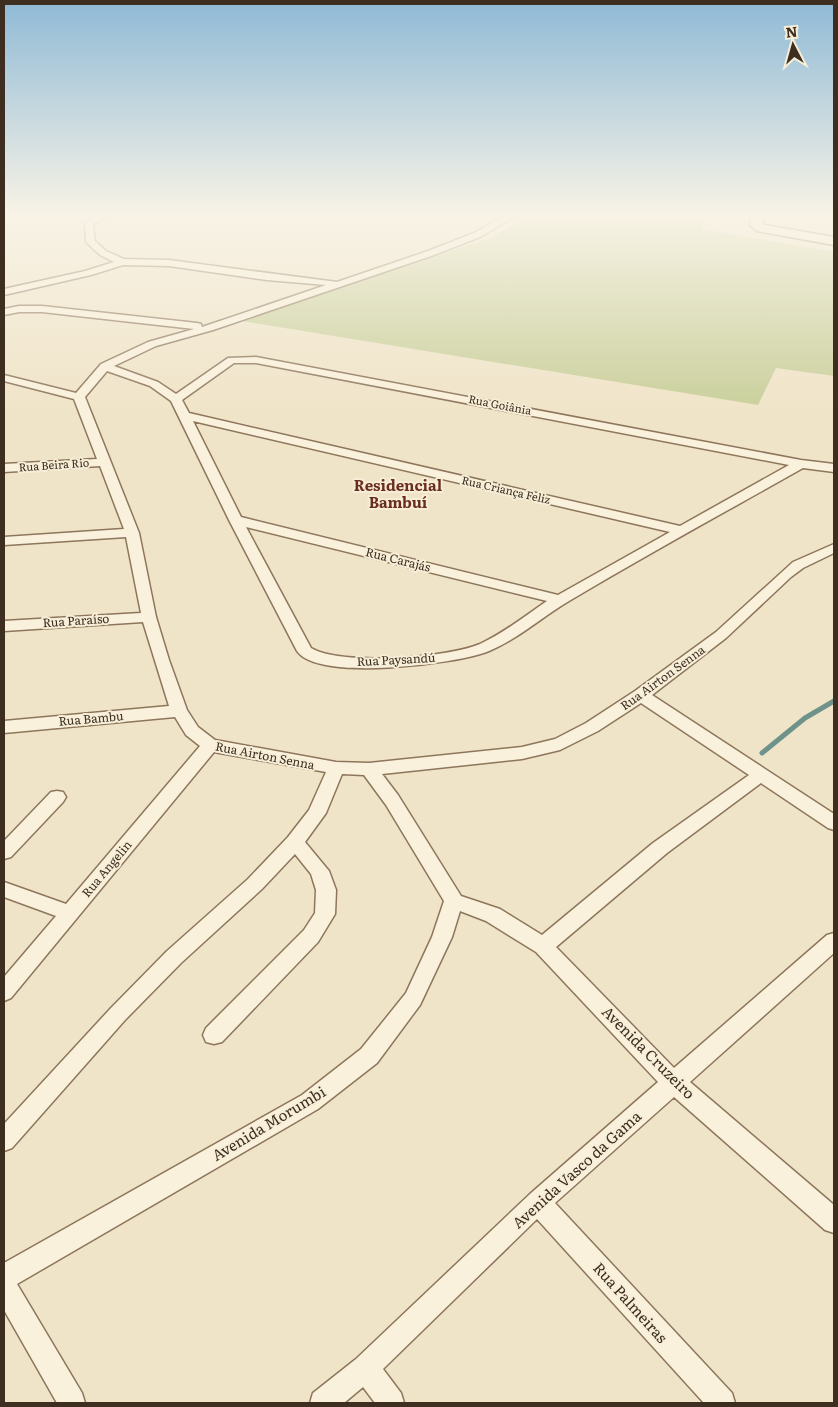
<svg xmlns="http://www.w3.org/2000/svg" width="838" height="1407" viewBox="0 0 838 1407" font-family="Literata,serif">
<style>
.green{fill:#c9cf9b}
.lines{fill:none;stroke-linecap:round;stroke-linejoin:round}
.stream{stroke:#6f938a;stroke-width:5}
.street-casing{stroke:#8d765c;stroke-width:3}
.secondary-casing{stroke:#6f573f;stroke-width:3}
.street{fill:#faf1dc;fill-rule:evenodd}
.secondary{fill:#faf1dc;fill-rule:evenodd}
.labels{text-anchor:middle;stroke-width:4;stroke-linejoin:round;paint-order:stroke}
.far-street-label{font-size:11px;fill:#3d2e20;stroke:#f7eed8}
.street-label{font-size:12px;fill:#3d2e20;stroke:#f7eed8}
.far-district-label{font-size:15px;font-weight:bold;fill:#6b2e1e;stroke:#f7eed8}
.near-street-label{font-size:15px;fill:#3d2e20;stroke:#f7eed8}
</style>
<rect width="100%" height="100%" fill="#f0e4c8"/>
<path class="green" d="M 670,215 L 703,221 L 701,229 L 834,252 L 834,376 L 776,368 L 758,405 L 242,321 L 493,237 L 528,216 Z"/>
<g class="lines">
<path class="stream" d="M 762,753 L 805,718 L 834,701"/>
<g class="street-casing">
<path id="street" d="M 97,215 L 108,215 L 93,224 L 95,241 L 106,251 L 124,259 L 169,260 L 337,282 L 428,251 L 474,233 L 506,215 L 517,215 L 480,237 L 434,255 L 213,330 L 156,346 L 114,366 L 158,382 L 176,394 L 228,358 L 256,357 L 801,460 L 834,464 L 834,472 L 803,468 C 725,512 646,555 569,601 C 542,617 518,639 489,651 C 458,664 317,682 297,651 L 229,520 L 171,401 L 150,386 L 107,371 L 85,397 L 139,533 L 156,617 L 169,660 L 187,710 L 198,727 L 215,740 L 336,762 L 369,763 L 522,747 L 555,739 L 586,723 L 635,691 L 716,632 L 793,562 L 834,544 L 834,553 L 803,568 L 791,577 L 726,638 L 652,695 L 834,814 L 834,830 L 828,828 L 761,783 L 667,853 L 556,947 L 674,1068 L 827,935 L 834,933 L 834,953 L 690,1082 L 834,1205 L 834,1233 L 825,1230 L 674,1097 L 555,1203 L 732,1393 L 735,1403 L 704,1403 L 537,1219 L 383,1369 L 401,1393 L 404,1403 L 375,1403 L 363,1387 L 344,1403 L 310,1403 L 313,1393 L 356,1359 L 530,1194 L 658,1082 L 536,952 L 486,921 L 460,911 L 452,937 L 420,1005 L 377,1063 L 318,1109 L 17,1284 L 82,1393 L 85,1403 L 57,1403 L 4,1310 L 4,1263 L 302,1095 L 361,1049 L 406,993 L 432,937 L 444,901 L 386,805 L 364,775 L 342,774 L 326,813 L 305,842 L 329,871 L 336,890 L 335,914 L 318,942 L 222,1042 L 214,1044 L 206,1042 L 203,1035 L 206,1028 L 304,930 L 315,913 L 316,890 L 311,874 L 295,854 L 262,889 L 181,963 L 125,1020 L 12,1148 L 4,1151 L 4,1124 L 111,1008 L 167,951 L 248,879 L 288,837 L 309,810 L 326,772 L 214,752 L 11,998 L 4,1001 L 4,977 L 56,916 L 4,897 L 4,882 L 66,904 L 200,746 L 186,735 L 175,717 L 4,733 L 4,721 L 169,706 L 143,622 L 4,631 L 4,621 L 141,613 L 126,537 L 4,545 L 4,537 L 124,529 L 100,466 L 4,472 L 4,464 L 97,459 L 74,399 L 4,381 L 4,375 L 76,393 L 101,364 L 148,342 L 194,329 L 42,312 L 19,312 L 4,315 L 4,309 L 19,306 L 42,306 L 197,323 L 201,324 L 202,327 L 326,285 L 267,280 L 169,266 L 123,265 L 91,275 L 4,295 L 4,289 L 85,271 L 114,262 L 100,255 L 86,242 L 85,223 ZM 234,363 L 256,363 L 789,465 L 680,526 L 189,413 L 182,400 ZM 193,421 L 670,532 L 558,595 L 241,517 ZM 246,527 L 547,601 C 525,616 504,633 480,644 C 447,658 341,666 311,648 ZM 641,703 L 749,775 L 653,843 L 542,935 L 500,909 L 461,896 L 398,795 L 382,774 L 522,759 L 560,750 L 598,731 Z
M 57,791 L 63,792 L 66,797 L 63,802 L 11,857 L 4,859 L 4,841 L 51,792 Z"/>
</g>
<g class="secondary-casing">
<path id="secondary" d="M 752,215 L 764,215 L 762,224 L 765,225 L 834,237 L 834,245 L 757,231 L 750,225 Z"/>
</g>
<use href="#street" class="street"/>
<use href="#secondary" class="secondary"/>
</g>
<linearGradient id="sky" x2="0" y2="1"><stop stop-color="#8fbad6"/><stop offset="0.52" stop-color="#f8f3e6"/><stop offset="1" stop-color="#f8f3e6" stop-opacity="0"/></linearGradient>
<rect width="838" height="412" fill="url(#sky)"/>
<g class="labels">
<g class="far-street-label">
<text transform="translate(500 405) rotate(11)" y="4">Rua Goiânia</text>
<text transform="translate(54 465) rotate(-4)" y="4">Rua Beira Rio</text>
<text transform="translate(506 490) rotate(13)" y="4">Rua Criança Feliz</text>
</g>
<g class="street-label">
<text transform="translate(398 560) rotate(14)" y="4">Rua Carajás</text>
<text transform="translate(76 621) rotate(-4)" y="4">Rua Paraíso</text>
<text transform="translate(396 660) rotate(-3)" y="4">Rua Paysandú</text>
<text transform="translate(663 678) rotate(-36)" y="4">Rua Airton Senna</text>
<text transform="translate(91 719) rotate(-5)" y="4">Rua Bambu</text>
<text transform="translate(265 756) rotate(11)" y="4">Rua Airton Senna</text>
<text transform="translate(107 869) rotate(-50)" y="4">Rua Angelin</text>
</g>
<g class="far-district-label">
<text x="398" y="491">Residencial<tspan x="398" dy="17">Bambuí</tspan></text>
</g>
<g class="near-street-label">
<text transform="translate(648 1053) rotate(45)" y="5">Avenida Cruzeiro</text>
<text transform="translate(269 1124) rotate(-31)" y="5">Avenida Morumbi</text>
<text transform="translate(577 1170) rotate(-42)" y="5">Avenida Vasco da Gama</text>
<text transform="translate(630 1303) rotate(48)" y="5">Rua Palmeiras</text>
</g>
</g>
<rect width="838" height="1407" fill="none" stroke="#3d2e20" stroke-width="10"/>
<g transform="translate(793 45) rotate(354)" stroke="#f7eed8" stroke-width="4" paint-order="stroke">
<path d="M0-4L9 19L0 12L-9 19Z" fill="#3d2e20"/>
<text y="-8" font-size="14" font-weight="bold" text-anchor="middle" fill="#3d2e20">N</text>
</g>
</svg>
